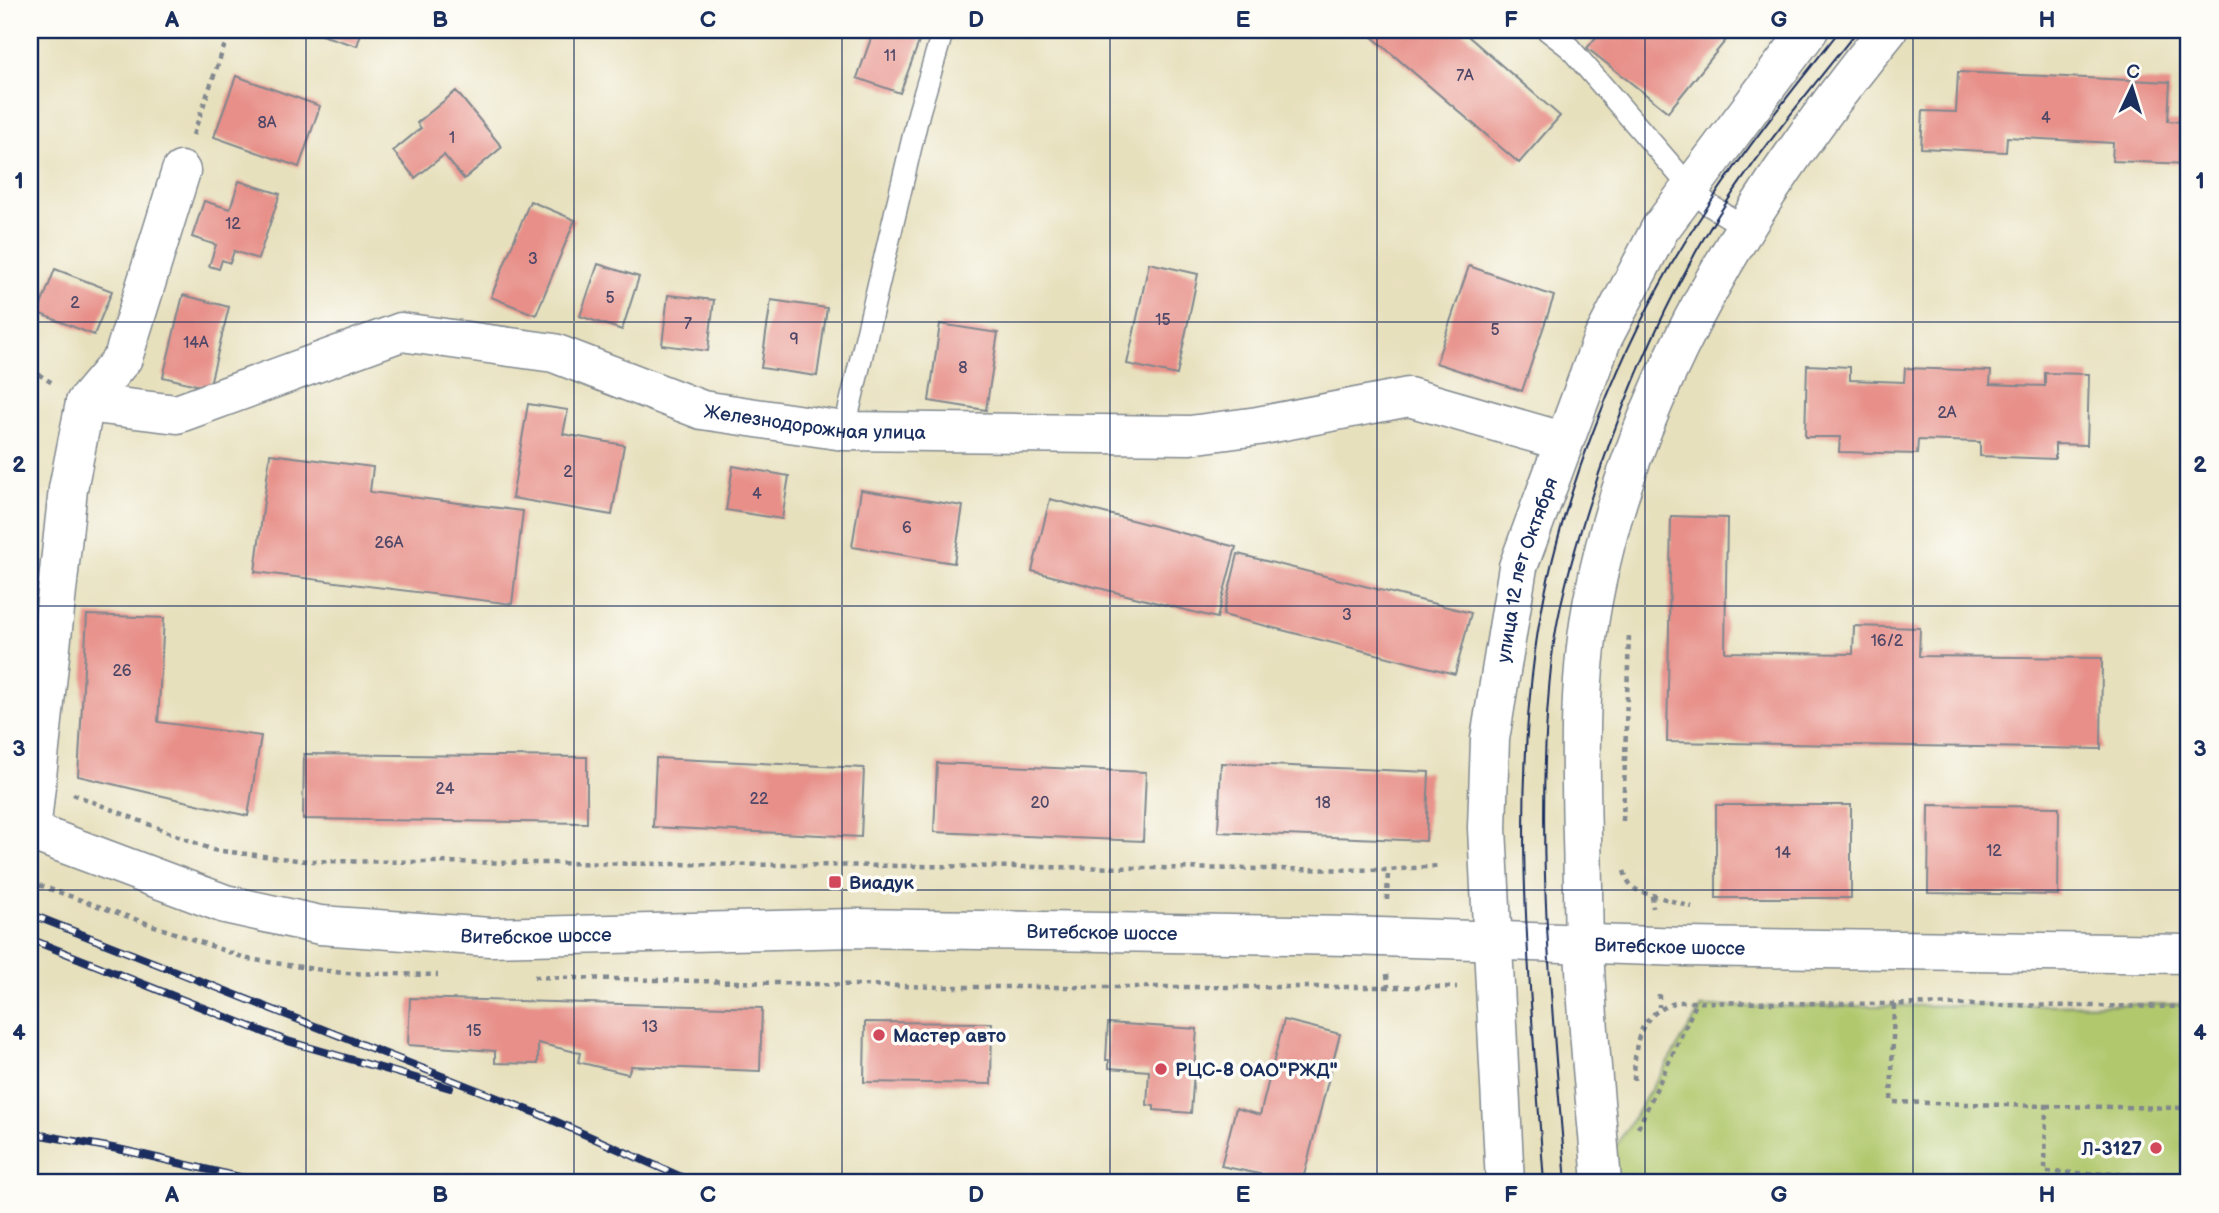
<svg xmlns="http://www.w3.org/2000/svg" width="2219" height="1213" viewBox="0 0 2219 1213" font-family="'Balsamiq Sans',sans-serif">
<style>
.green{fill:#b1c86d;stroke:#667c66;stroke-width:2}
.building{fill:#e78f88}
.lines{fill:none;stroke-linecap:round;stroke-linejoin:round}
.service-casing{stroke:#81888e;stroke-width:24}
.minor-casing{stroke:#81888e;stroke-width:41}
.primary-casing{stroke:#81888e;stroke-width:41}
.path{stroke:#81888e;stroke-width:4.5;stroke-dasharray:5 5;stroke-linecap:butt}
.service{stroke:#fff;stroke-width:21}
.minor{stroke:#fff;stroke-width:38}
.primary{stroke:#fff;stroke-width:38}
.tram{stroke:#1b2f5e;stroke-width:2}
.rail-casing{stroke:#1b2f5e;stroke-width:8}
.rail{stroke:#fdfcf7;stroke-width:5;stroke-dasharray:16;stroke-linecap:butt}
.grid{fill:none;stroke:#1b2f5e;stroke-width:2;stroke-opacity:0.55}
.poi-dot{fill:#d1495b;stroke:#fdfcf7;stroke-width:2.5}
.labels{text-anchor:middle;stroke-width:7;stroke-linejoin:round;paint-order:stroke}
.number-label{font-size:16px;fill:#4e4768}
.street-label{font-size:19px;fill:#1b2f5e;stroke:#fdfcf7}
.poi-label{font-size:19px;font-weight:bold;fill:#1b2f5e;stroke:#fdfcf7;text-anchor:start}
.neatline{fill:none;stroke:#1b2f5e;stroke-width:2.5}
.grid-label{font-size:23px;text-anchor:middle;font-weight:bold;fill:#1b2f5e}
</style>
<rect width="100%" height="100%" fill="#fdfcf7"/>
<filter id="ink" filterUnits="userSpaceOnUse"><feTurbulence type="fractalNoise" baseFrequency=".0143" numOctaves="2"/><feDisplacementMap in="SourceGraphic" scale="14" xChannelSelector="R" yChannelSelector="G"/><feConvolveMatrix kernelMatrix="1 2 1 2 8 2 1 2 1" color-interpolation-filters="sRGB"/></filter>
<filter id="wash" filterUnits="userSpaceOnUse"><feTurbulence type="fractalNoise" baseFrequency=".00686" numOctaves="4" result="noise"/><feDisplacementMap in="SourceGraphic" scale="28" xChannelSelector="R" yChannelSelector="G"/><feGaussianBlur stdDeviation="1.57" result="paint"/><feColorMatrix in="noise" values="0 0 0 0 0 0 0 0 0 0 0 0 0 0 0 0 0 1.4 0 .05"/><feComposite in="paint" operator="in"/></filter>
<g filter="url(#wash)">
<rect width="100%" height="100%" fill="#e7e0bd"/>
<path class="green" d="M 2189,1004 L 2189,1183 L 1613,1183 L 1614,1149 L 1702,1007 Z"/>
<g id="blocks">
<path class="building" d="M 305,30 L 362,30 L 357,46 Z
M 874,30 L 923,31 L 900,93 L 857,78 Z
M 1374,30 L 1461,30 L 1560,116 L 1519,163 L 1370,35 Z
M 1602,30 L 1734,30 L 1668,112 L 1587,48 Z
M 1958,72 L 2170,82 L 2168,121 L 2189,122 L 2189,164 L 2112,161 L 2113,143 L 2007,137 L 2006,152 L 1921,148 L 1923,111 L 1956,112 Z
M 236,76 L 320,106 L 299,167 L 214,137 Z
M 456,91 L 502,147 L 464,179 L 444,155 L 415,178 L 393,151 L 421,128 L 417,123 Z
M 239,181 L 280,194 L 258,259 L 234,251 L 230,263 L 222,260 L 219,269 L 209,266 L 216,245 L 192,237 L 204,201 L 230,209 Z
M 530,201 L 575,220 L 536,315 L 491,297 Z
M 1149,263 L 1198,274 L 1177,375 L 1127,364 Z
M 598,264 L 639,277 L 622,330 L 580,316 Z
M 1469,266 L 1554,296 L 1522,391 L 1436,363 Z
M 55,269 L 112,291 L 94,335 L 38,313 Z
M 183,295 L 229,307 L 209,388 L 163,377 Z
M 668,295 L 714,300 L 708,351 L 662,345 Z
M 771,300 L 827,308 L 817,376 L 761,368 Z
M 940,324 L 998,333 L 986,410 L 929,401 Z
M 1807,365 L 1850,367 L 1850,380 L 1904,382 L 1905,368 L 1991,371 L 1990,384 L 2045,386 L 2045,373 L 2089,374 L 2087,445 L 2055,444 L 2055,459 L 1980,456 L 1980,442 L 1918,440 L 1917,454 L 1839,452 L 1840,437 L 1805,437 Z
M 528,404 L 568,410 L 563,434 L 624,445 L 612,515 L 512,498 Z
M 270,454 L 373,467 L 370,492 L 523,511 L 512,604 L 255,572 Z
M 733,466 L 789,476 L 782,519 L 726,510 Z
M 861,490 L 963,506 L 954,563 L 852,547 Z
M 1050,499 L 1236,547 L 1217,618 L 1032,571 Z
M 1671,516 L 1727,518 L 1725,652 L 1853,654 L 1854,626 L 1920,628 L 1919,656 L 2102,658 L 2101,749 L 1667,742 Z
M 1238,554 L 1471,613 L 1455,674 L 1223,615 Z
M 87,615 L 164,618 L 158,722 L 261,736 L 248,816 L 78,776 Z
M 304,754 L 587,757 L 587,823 L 303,819 Z
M 656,758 L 864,768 L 861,837 L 653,827 Z
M 937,763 L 1146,772 L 1143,841 L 934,832 Z
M 1221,763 L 1429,772 L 1426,841 L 1218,832 Z
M 1716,805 L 1851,805 L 1851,898 L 1716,898 Z
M 1929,805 L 2059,807 L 2058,895 L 1928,893 Z
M 410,998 L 762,1008 L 760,1071 L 631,1066 L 628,1074 L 578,1062 L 580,1053 L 538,1043 L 538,1064 L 495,1063 L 495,1051 L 408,1045 Z
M 1284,1020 L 1340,1034 L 1302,1183 L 1221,1166 L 1236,1108 L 1260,1115 Z
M 865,1022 L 992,1023 L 991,1084 L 864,1082 Z
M 1108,1023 L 1197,1029 L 1191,1113 L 1154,1110 L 1154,1106 L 1147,1105 L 1149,1071 L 1109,1068 L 1109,1060 L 1106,1060 Z"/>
</g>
</g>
<g filter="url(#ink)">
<use href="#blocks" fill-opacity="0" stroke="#81888e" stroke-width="2"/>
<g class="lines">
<g class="service-casing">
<path id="service" d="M 1547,30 L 1569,47 L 1689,186 L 1709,205 L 1745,227
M 844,431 L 919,112 L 943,30"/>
</g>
<g class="minor-casing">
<g id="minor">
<path id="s1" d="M 85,403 L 177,414 L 401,332 L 554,353 L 702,410 L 844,431 L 1190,435 L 1258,426 L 1409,397 L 1562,441"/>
<path d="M 31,832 L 68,489 L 85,403 L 123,358 L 181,171"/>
</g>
</g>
<g class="primary-casing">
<g id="primary">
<path id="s2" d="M 30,831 L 225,904 L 320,925 L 490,937 L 855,928 L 1350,936 L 1686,947 L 2189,954"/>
<path id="s3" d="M 1505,1183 L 1487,828 L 1490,739 L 1518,567 L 1602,340 L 1660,229 L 1809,30"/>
<path d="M 1602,1183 C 1596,1103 1586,1022 1584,942 C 1583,907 1583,872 1582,837 C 1580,755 1578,671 1595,590 C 1637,381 1755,192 1888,30"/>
</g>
</g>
<path class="path" d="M 193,135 L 230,30
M 30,369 L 54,384
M 73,794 L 213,850 L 306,861 L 1388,870 L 1438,866
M 1623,821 L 1629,634
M 1624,871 C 1629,887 1635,891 1652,895 L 1653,908
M 30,882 L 248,959 L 342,973 L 438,975
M 1652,895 L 1692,907
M 1387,900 L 1388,871
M 1387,974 L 1388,987 L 1457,987
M 534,977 L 940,987 L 1388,987
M 1659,994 L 1659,1007
M 1894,1005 L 1891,1102 L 2046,1106 L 2045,1172 L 2189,1176
M 1634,1080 C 1635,1042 1637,1013 1679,1002 L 2189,1007
M 2046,1106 L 2189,1108
M 1638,1128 L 1696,1004"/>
<use href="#service" class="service"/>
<use href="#minor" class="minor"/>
<use href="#primary" class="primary"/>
<path class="tram" d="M 1544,1183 C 1532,1007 1511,827 1535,651 C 1555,503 1626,326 1710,203 C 1750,143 1795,87 1840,30
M 1566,1183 C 1552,1008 1533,832 1552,657 C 1558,606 1573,555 1588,507 C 1616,418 1652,331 1697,250 C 1739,176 1804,97 1858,30"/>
<g class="rail-casing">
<path id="rail" d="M 30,914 L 541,1115 L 695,1183
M 30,939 L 284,1040 L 450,1088
M 30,1133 L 118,1149 L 266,1183
M 30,1182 L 38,1183"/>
</g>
<use href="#rail" class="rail"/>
</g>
</g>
<path class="grid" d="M 306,30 L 306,1183M 574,30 L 574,1183M 842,30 L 842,1183M 1110,30 L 1110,1183M 1377,30 L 1377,1183M 1645,30 L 1645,1183M 1913,30 L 1913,1183M 30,322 L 2189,322M 30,606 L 2189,606M 30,890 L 2189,890"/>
<g class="poi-dot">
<rect x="828" y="875" width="14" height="14" rx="3.5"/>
<circle cx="879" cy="1035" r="7"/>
<circle cx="1161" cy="1069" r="7"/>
<circle cx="2156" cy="1148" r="7"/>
</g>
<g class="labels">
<g class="number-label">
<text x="890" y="61">11</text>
<text x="1465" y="81">7А</text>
<text x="2046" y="123">4</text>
<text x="267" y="128">8А</text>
<text x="452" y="143">1</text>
<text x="233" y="229">12</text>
<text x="533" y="264">3</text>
<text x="610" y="303">5</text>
<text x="75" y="308">2</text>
<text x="1163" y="325">15</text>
<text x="688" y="329">7</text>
<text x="1495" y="335">5</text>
<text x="794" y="344">9</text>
<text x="196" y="348">14А</text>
<text x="963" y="373">8</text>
<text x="1947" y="418">2А</text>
<text x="568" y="477">2</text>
<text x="757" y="499">4</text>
<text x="907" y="533">6</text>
<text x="389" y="548">26А</text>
<text x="1347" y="620">3</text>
<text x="1887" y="646">16/2</text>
<text x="122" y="676">26</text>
<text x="445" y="794">24</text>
<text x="759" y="804">22</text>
<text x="1040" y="808">20</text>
<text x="1323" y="808">18</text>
<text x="1994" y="856">12</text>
<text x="1783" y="858">14</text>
<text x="650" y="1032">13</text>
<text x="474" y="1036">15</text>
</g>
<g class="street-label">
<text dy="7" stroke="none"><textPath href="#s1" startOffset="758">Железнодорожная улица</textPath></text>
<text dy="7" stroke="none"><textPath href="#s3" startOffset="618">улица 12 лет Октября</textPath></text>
<text dy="7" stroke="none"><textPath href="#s2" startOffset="1088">Витебское шоссе</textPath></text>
<text dy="7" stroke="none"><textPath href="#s2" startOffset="522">Витебское шоссе</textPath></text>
<text dy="7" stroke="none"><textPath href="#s2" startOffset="1656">Витебское шоссе</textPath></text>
</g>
<g class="poi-label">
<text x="849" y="889">Виадук</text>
<text x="893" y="1042">Мастер авто</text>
<text x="1175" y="1076">РЦС-8 ОАО"РЖД"</text>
<text x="2142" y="1155" text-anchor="end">Л-3127</text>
</g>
</g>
<rect width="2219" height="1213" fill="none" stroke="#fdfcf7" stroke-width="77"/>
<g transform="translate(2132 88) rotate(4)" stroke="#fdfcf7" stroke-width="5" paint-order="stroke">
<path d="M0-5L12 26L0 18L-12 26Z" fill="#1b2f5e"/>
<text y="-10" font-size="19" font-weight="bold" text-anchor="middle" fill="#1b2f5e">С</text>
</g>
<rect x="38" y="38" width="2142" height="1136" class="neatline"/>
<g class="grid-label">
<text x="172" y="27">A</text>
<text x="440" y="27">B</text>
<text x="708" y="27">C</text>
<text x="976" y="27">D</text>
<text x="1243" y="27">E</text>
<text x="1511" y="27">F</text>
<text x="1779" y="27">G</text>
<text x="2047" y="27">H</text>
<text x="19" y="188">1</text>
<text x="2200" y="188">1</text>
<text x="19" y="472">2</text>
<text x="2200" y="472">2</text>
<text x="19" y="756">3</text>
<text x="2200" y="756">3</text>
<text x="19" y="1040">4</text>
<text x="2200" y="1040">4</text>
<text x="172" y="1202">A</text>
<text x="440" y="1202">B</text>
<text x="708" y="1202">C</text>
<text x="976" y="1202">D</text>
<text x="1243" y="1202">E</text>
<text x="1511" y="1202">F</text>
<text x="1779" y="1202">G</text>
<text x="2047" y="1202">H</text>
</g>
</svg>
